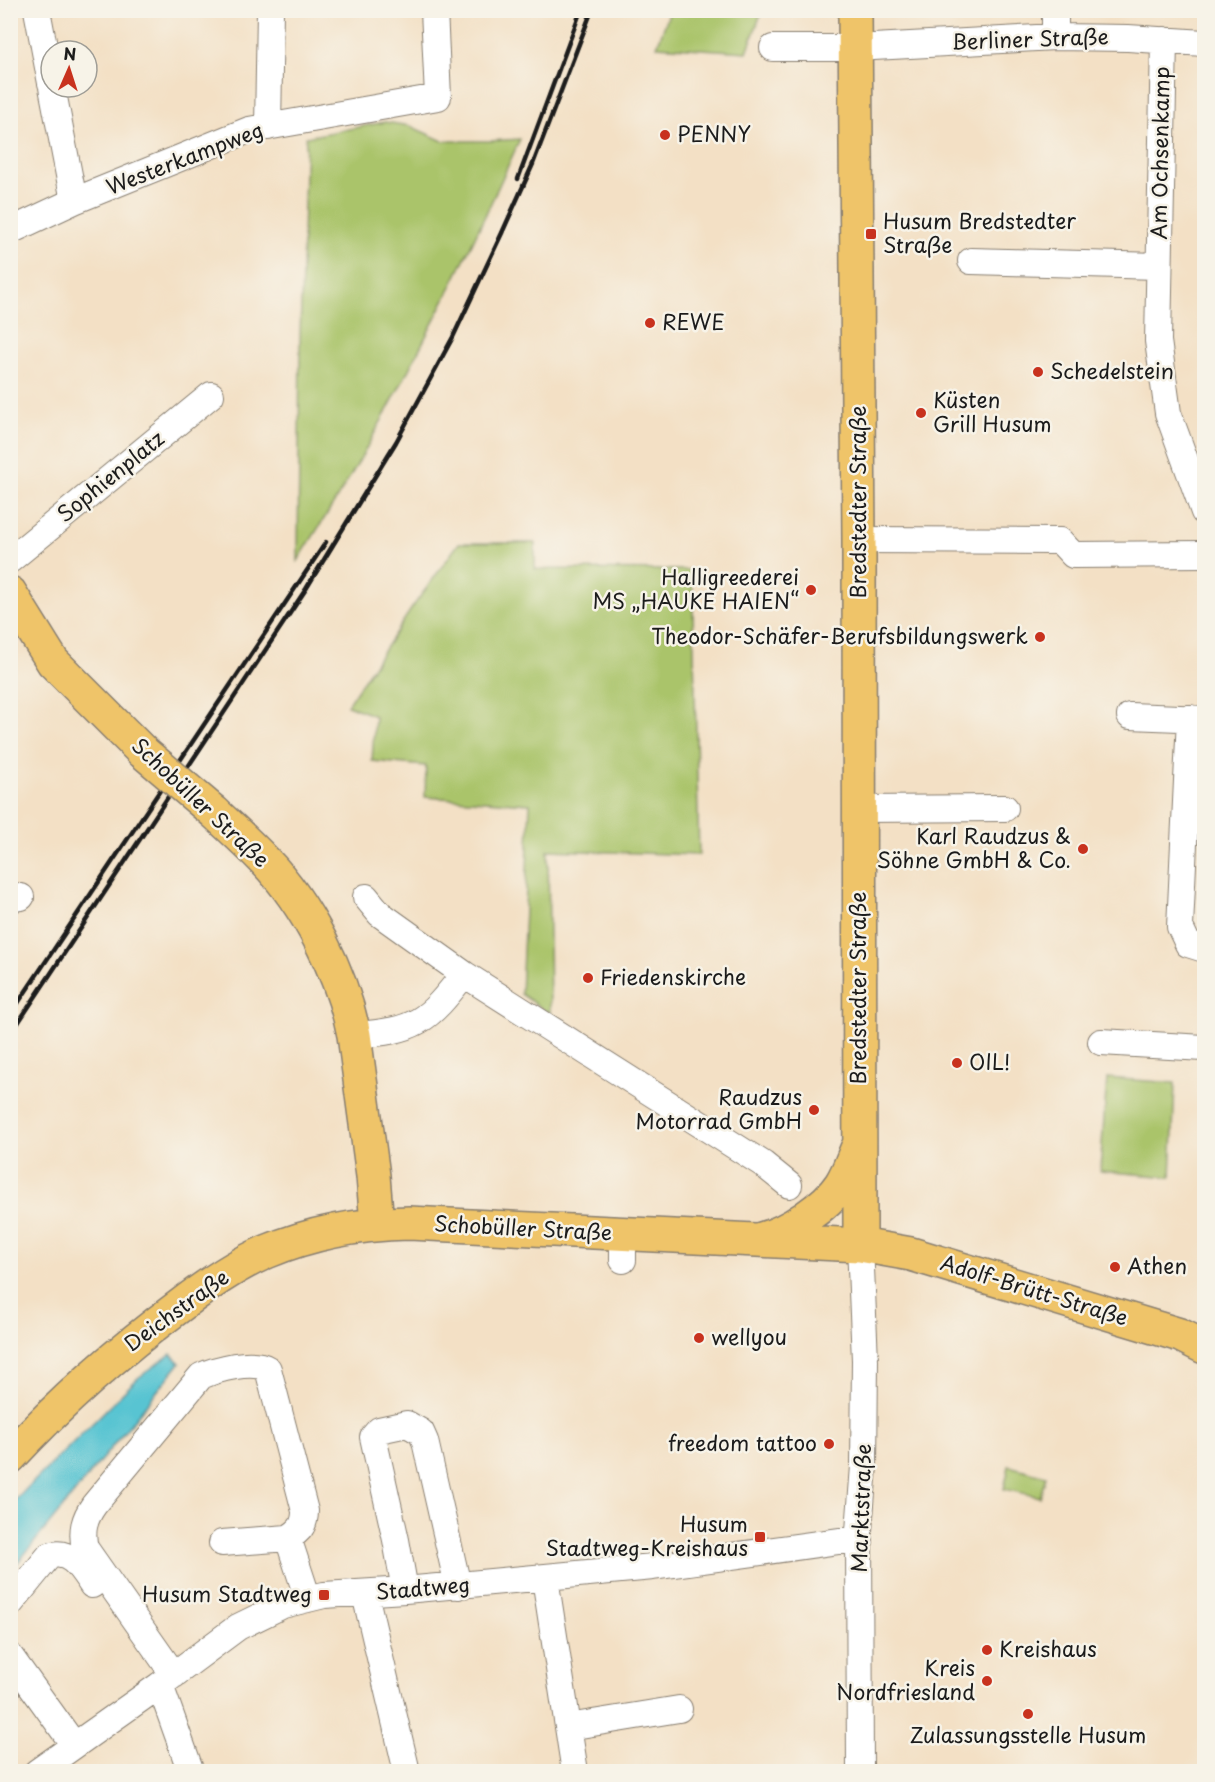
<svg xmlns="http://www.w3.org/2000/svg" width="1215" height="1782" viewBox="0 0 1215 1782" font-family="'Playpen Sans',sans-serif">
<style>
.green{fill:#aac46a;stroke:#637043;stroke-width:1.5}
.water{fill:#58c4d2;stroke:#3a7077;stroke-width:1.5}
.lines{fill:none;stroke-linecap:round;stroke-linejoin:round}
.minor-casing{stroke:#887e70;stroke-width:28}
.major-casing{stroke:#887e70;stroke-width:36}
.minor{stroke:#fff;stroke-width:26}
.major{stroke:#efc469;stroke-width:33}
.rail{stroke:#1c1c1c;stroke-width:4.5}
.major-bridge-casing{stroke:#887e70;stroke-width:36;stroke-linecap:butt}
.major-bridge{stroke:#efc469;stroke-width:33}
.poi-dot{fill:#c8321e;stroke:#f7f3e8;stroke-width:2}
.labels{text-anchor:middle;stroke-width:5;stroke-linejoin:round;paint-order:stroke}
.street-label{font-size:21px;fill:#1c1c1c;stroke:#f7f3e8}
.poi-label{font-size:21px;fill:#1c1c1c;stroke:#f7f3e8;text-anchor:start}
</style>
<rect width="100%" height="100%" fill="#f7f3e8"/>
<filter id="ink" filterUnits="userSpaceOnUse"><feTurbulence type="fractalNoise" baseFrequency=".0167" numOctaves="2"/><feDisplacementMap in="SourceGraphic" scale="12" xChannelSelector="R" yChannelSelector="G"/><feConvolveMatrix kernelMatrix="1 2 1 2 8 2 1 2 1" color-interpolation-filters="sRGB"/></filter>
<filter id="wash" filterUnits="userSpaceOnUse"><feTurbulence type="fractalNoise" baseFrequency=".008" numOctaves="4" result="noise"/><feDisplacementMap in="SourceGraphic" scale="24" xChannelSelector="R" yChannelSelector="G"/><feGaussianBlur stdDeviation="1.35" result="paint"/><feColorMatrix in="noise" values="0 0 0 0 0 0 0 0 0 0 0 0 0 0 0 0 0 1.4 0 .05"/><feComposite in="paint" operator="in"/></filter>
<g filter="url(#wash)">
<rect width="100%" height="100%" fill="#f3e0c5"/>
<path class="green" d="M 670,11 L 670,10 L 762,11 L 747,52 L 657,46 Z
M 385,122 L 410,126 L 443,141 L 490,141 L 520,139 C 472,247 420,353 362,456 C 342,492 319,526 298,561 L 300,336 L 306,137 Z
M 459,543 L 535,543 L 535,569 L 692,570 L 699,855 L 548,850 L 550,1014 L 521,994 L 530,804 L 425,797 L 426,766 L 372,761 L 375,716 L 347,705 L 412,608 Z
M 1107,1078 L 1175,1083 L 1171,1177 L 1100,1171 Z
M 1009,1466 L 1046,1476 L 1040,1497 L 1004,1489 Z"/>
<path class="water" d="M 171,1354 L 180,1363 L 11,1571 L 11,1504 L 138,1378 Z"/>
</g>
<g filter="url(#ink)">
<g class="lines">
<g class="minor-casing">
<path id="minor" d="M 37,10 L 51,83
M 1055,10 L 1055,37
M 1164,40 L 1158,341 L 1168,413 L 1204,512
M 773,48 L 855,48 L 1055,37 L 1128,38 L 1204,43
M 52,87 L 74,201
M 268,127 L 270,10
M 10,231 L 74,201 L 249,130 L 438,97 L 434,10
M 971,261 L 1159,266
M 859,540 L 1060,541 L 1073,555 L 1204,554
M 10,560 L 211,395
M 1130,716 L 1204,719
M 1190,718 L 1180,927 L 1188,944 L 1204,949
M 858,809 L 1005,808
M 366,897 L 380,914 L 464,974
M 10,898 L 21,897
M 354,1035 C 416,1031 427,1022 464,974 L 763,1164 L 789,1185
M 1101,1042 L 1204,1048
M 623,1260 L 623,1234
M 222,1543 L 288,1538 L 308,1599
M 545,1578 L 575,1772
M 405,1590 L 396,1540 L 373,1437 L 379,1430 L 407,1424 L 421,1432 L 425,1441 L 458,1586
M 365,1594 L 407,1772
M 10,1604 L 49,1556 C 70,1548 82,1570 92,1585
M 10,1656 L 74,1745
M 174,1675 L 85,1548 C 81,1531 84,1519 94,1505 L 201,1376 C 217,1369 252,1359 268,1369 L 305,1511 C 305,1525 300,1531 288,1538
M 160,1685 L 191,1772
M 568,1727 L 679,1709
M 37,1772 L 160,1685 L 238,1627 L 283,1605 L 324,1595 L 405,1590 L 653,1567 L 839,1541 L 860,1541
M 860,1772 L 859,1531 L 864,1466 L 865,1360 L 860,1245"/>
</g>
<g class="major-casing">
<path id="major" d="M 855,10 L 859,540 L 860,1245
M 10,593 L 53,662 L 143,752
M 214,812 C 231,828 248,843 264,860 C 307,904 342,974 354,1035 L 373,1176 L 377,1224
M 761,1239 C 787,1233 827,1206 841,1184 C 848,1173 852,1161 857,1149
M 10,1457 C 62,1401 120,1350 181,1305 C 207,1285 236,1265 266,1252 C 311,1233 361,1224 409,1223 L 860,1245 L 911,1254 L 1180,1335 L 1204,1347"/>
</g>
<use href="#minor" class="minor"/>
<use href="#major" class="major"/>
<path class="rail" d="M 518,179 L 581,10
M 10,1015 L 326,542
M 10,1035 L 306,589 L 396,442 L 453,337 L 502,233 L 533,164 L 592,10"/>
<g class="major-bridge-casing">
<path id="major-bridge" d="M 143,752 L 214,812"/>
</g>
<use href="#major-bridge" class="major-bridge"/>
</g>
</g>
<g class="poi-dot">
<circle cx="665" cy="135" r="6"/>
<rect x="865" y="228" width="12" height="12" rx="3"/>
<circle cx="650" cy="323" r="6"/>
<circle cx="1038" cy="372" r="6"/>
<circle cx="921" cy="413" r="6"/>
<circle cx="811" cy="590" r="6"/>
<circle cx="1040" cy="637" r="6"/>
<circle cx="1083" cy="849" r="6"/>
<circle cx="588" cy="978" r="6"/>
<circle cx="957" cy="1063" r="6"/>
<circle cx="814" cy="1110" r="6"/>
<circle cx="1115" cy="1267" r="6"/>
<circle cx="699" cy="1338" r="6"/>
<circle cx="829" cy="1444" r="6"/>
<rect x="754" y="1531" width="12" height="12" rx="3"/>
<rect x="318" y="1589" width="12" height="12" rx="3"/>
<circle cx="987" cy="1650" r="6"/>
<circle cx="987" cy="1681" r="6"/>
<circle cx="1028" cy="1714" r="6"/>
</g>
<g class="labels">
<g class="street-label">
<text transform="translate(1030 40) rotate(-2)" y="7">Berliner Straße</text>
<text transform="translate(1161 153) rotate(-89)" y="7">Am Ochsenkamp</text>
<text transform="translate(185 159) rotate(-21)" y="7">Westerkampweg</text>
<text transform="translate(111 477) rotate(-39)" y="7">Sophienplatz</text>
<text transform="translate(859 502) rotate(-90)" y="7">Bredstedter Straße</text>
<text transform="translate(200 803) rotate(43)" y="7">Schobüller Straße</text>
<text transform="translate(859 988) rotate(-90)" y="7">Bredstedter Straße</text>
<text transform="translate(523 1229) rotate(3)" y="7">Schobüller Straße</text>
<text transform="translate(1034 1291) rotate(17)" y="7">Adolf-Brütt-Straße</text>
<text transform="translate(177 1311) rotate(-36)" y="7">Deichstraße</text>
<text transform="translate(862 1508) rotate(-88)" y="7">Marktstraße</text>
<text transform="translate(423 1589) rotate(-5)" y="7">Stadtweg</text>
</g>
<g class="poi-label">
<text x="677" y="142">PENNY</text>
<text x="883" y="229">Husum Bredstedter<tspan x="883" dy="24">Straße</tspan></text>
<text x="662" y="330">REWE</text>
<text x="1050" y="379">Schedelstein</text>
<text x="933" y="408">Küsten<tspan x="933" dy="24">Grill Husum</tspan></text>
<text x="799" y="585" text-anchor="end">Halligreederei<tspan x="799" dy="24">MS „HAUKE HAIEN“</tspan></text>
<text x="1028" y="644" text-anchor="end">Theodor-Schäfer-Berufsbildungswerk</text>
<text x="1071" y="844" text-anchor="end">Karl Raudzus &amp;<tspan x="1071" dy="24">Söhne GmbH &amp; Co.</tspan></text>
<text x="600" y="985">Friedenskirche</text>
<text x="969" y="1070">OIL!</text>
<text x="802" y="1105" text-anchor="end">Raudzus<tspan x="802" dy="24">Motorrad GmbH</tspan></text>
<text x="1127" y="1274">Athen</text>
<text x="711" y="1345">wellyou</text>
<text x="817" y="1451" text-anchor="end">freedom tattoo</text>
<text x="748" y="1532" text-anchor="end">Husum<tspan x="748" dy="24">Stadtweg-Kreishaus</tspan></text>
<text x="312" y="1602" text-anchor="end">Husum Stadtweg</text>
<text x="999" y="1657">Kreishaus</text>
<text x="975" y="1676" text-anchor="end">Kreis<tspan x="975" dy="24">Nordfriesland</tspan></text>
<text x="1028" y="1743" text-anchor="middle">Zulassungsstelle Husum</text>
</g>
</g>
<rect width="1215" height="1782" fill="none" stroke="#f7f3e8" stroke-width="36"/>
<g transform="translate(69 69) rotate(3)"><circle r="28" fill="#f7f3e8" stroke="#9f9d96" stroke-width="1.5"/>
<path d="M0-4.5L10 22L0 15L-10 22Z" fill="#c8321e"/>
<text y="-9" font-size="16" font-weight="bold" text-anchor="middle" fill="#1c1c1c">N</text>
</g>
</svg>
